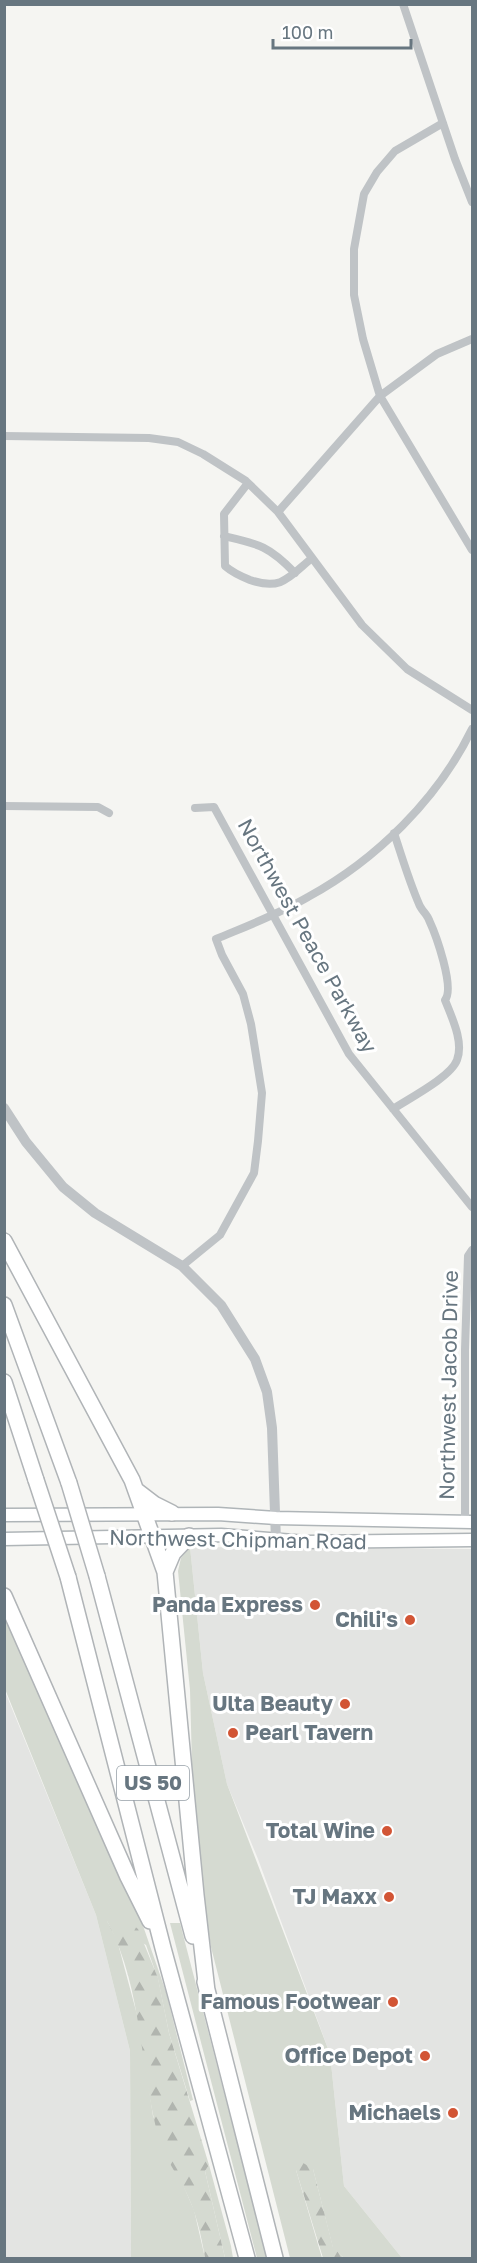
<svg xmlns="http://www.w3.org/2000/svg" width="477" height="2263" viewBox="0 0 477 2263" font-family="'Golos Text',sans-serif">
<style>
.built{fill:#e3e4e2}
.green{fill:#d5dad1}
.forest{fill:url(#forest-firs)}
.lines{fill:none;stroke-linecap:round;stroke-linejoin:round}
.secondary-casing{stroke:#afb5b8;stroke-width:15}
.motorway-casing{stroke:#b0b4b7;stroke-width:18}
.minor{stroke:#bfc3c6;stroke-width:8}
.tertiary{stroke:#bfc3c6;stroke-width:10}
.secondary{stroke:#fff;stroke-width:12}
.motorway{stroke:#fff;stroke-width:15}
.motorway-bridge-casing{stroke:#b0b4b7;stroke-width:18;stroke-linecap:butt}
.motorway-bridge{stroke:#fff;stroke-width:15}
.poi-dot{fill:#d25535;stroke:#fff;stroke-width:2}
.labels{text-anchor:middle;stroke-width:6;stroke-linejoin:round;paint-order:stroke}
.shield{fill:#fff;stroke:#959fa6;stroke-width:1.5}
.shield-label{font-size:20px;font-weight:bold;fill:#677680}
.street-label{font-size:21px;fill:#677680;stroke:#fff}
.poi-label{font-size:21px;font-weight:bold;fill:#677680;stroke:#fff;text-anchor:end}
</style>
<defs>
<pattern id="forest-firs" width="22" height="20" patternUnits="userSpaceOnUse" patternTransform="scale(1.5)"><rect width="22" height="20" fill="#d5dad1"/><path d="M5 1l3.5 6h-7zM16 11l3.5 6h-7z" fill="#b1b5af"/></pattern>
</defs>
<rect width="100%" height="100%" fill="#f5f5f2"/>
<path class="built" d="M 190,1547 L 472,1549 L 472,2258 L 402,2258 L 344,2186 L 330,2054 L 258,1859 L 227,1784 L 203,1673 Z
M 4,1689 L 96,1915 L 130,2051 L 131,2258 L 5,2258 Z"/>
<path class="green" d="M 190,1547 L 203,1673 L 227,1784 L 330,2054 L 344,2186 L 402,2258 L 344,2258 L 333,2248 L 313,2169 L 296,2170 L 322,2258 L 290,2258 L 211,1947 L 202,1890 L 193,1801 L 190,1690 L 178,1571 L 181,1558 Z
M 4,1610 L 141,1920 L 166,1992 L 193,2100 L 190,2101 L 169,2033 L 158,1979 L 146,1945 L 107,1921 L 117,1940 L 139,2022 L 153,2116 L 194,2210 L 205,2258 L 131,2258 L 130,2051 L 96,1915 L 5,1689 Z
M 170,1923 L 180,1923 L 267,2258 L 257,2258 Z
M 209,2165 L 231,2246 L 233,2258 L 225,2258 L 205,2171 Z"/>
<path class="forest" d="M 111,1918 L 132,1924 L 138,1929 L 158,1978 L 169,2033 L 209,2165 L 205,2171 L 225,2258 L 205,2258 C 201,2234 196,2211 184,2188 C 175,2171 165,2158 159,2139 C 139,2067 143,1988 107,1921 Z
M 300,2161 L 313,2169 L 333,2247 L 344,2258 L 323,2258 L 296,2170 Z"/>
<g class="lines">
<g class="secondary-casing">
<path id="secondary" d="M 4,1515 L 218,1514 L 276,1518 L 472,1522
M 4,1539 L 221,1535 L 306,1542 L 472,1540"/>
</g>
<g class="motorway-casing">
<path id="motorway" d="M 4,1241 L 132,1480 L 165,1572 L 196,1895 L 207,1991
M 4,1305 L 69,1483
M 4,1382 L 36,1480
M 137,1491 L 154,1504 L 172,1513
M 165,1572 L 173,1553 L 189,1536
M 97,1576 L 193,1936
M 68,1577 L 163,1948 L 247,2258
M 4,1596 L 128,1877 L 150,1921
M 205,1982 L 275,2258"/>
</g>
<path class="minor" d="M 403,4 L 455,159 L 472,202
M 443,123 L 395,151 L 377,172 L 364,194 L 354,249 L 354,295 L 363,339 L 380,396 L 472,550
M 4,436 L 149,438 L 178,442 L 203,454 L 246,481 L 278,512 L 362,625 L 407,669 L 472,710
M 248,483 L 224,514 L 225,566 C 233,573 240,576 250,580 C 282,591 289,577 312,558
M 278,512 L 380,396 L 437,354 L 472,339
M 224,536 C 259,544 269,546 295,573
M 4,806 L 98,807 L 109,813
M 195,808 L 214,807 L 349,1054 L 472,1207
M 393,1109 C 408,1099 451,1077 457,1060 C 464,1042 452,1018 445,1000 C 455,988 436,935 429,920 C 427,914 421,910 419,904 C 409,881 402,857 394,833
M 182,1266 L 220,1235 L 254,1173 L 258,1141 L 262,1093 L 251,1024 L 243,994 L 222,955 L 216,939 C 247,926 279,914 308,897 C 376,860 438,799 472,729
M 465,1521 L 465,1350 L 468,1256 L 472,1250"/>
<path class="tertiary" d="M 4,1108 L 26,1142 L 63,1187 L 95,1213 L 182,1266 L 221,1305 L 255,1359 L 267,1392 L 272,1428 L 276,1541"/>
<use href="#secondary" class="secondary"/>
<use href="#motorway" class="motorway"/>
<g class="motorway-bridge-casing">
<path id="motorway-bridge" d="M 36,1480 L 68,1577
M 69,1483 L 97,1576"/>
</g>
<use href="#motorway-bridge" class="motorway-bridge"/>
</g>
<g class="poi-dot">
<circle cx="315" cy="1605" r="6"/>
<circle cx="410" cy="1620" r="6"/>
<circle cx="345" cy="1704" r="6"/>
<circle cx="233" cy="1733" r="6"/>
<circle cx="387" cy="1831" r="6"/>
<circle cx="389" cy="1897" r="6"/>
<circle cx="393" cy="2002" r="6"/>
<circle cx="425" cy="2056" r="6"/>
<circle cx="453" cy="2113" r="6"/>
</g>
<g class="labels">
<rect class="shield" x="117" y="1766" width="72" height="34" rx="4.5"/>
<g class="shield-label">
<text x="153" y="1790">US 50</text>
</g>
<g class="street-label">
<text transform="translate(307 936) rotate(61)" y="7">Northwest Peace Parkway</text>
<text transform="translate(449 1385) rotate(-89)" y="7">Northwest Jacob Drive</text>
<text transform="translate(238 1540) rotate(1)" y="7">Northwest Chipman Road</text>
</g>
<g class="poi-label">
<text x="303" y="1612">Panda Express</text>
<text x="398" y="1627">Chili's</text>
<text x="333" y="1711">Ulta Beauty</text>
<text x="245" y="1740" text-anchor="start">Pearl Tavern</text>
<text x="375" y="1838">Total Wine</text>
<text x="377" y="1904">TJ Maxx</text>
<text x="381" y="2009">Famous Footwear</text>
<text x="413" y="2063">Office Depot</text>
<text x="441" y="2120">Michaels</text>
</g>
</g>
<rect width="477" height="2263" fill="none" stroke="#677680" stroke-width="12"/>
<path d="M273 39v9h138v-9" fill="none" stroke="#677680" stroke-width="3"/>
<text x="282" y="39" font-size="18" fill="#677680" stroke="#ffffff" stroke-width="4.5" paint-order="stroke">100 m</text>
</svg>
